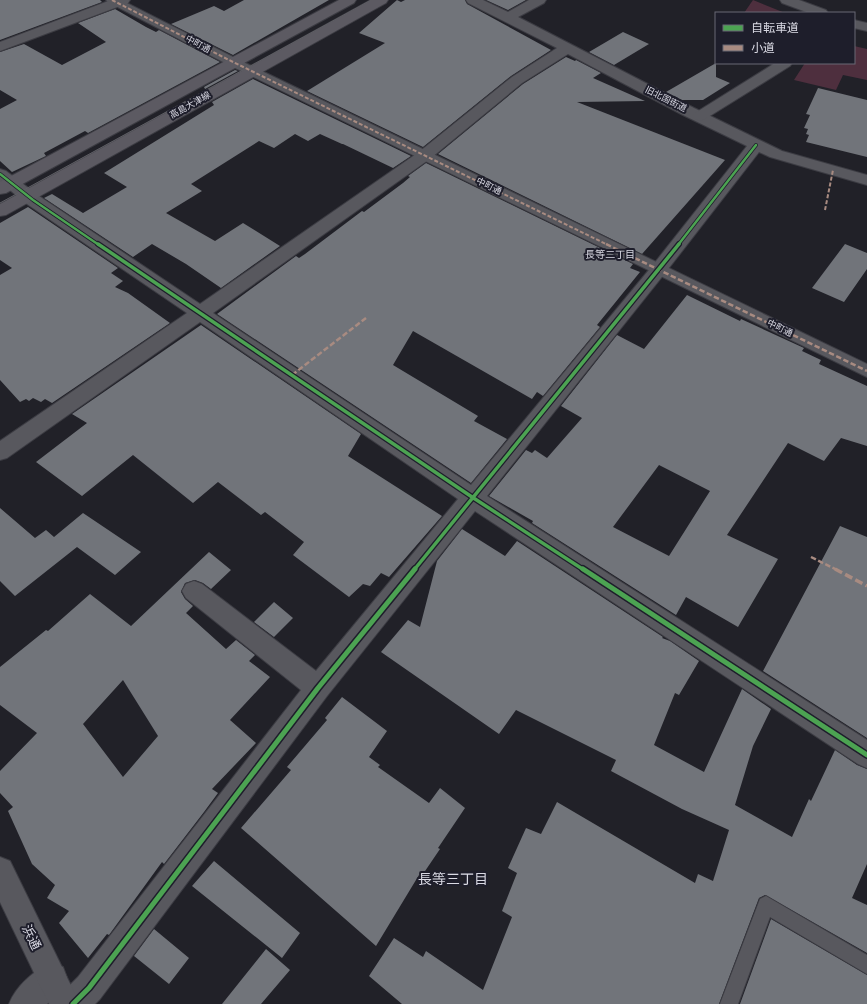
<svg xmlns="http://www.w3.org/2000/svg" width="867" height="1004" viewBox="0 0 867 1004" font-family="'Noto Sans','Noto Sans JP',sans-serif">
<style>
.green{fill:#4e2f3e}
.building{fill:#71747a;fill-rule:evenodd}
.lines{fill:none;stroke-linecap:round;stroke-linejoin:round}
.service-casing{stroke:#3c3c43;stroke-width:2}
.pedestrian-casing{stroke:#3c3c43;stroke-width:2}
.minor-casing{stroke:#3c3c43;stroke-width:2}
.tertiary-casing{stroke:#3c3c43;stroke-width:2}
.secondary-casing{stroke:#3c3c43;stroke-width:2}
.service{fill:#58585e;fill-rule:evenodd}
.pedestrian{fill:#58585e;fill-rule:evenodd}
.minor{fill:#58585e;fill-rule:evenodd}
.tertiary{fill:#58585e;fill-rule:evenodd}
.secondary{fill:#5c5a62;fill-rule:evenodd}
.tram{stroke:#5e5e64;stroke-width:1}
.quiet-far2{stroke:#a88b81;stroke-width:2;stroke-dasharray:4 2;stroke-linecap:butt}
.quiet-far1{stroke:#a88b81;stroke-width:2.5;stroke-dasharray:5.5 2.5;stroke-linecap:butt}
.quiet{stroke:#a88b81;stroke-width:3.5;stroke-dasharray:8 3.5;stroke-linecap:butt}
.cycleway-far2-casing{stroke:#1e1e2b;stroke-width:4}
.cycleway-far1-casing{stroke:#1e1e2b;stroke-width:6}
.cycleway-casing{stroke:#1e1e2b;stroke-width:8}
.cycleway-far2{stroke:#4ca352;stroke-width:2.5}
.cycleway-far1{stroke:#4ca352;stroke-width:3.5}
.cycleway{stroke:#4ca352;stroke-width:5}
.labels{text-anchor:middle;stroke-width:4;stroke-linejoin:round;paint-order:stroke}
.far-street-label{font-size:9px;fill:#dadae4;stroke:#1e1e2b}
.far-neighbourhood-label{font-size:10px;fill:#dadae4;stroke:#1e1e2b}
.near-street-label{font-size:13px;fill:#dadae4;stroke:#1e1e2b}
.near-neighbourhood-label{font-size:14px;fill:#dadae4;stroke:#1e1e2b}
</style>
<rect width="100%" height="100%" fill="#212128"/>
<path class="green" d="M 753,0 L 785,13 L 744,13 Z
M 854,46 L 867,49 L 867,80 L 843,75 L 836,90 L 794,80 L 805,63 L 854,63 Z"/>
<path class="building" d="M 0,0 L 100,0 L 102,2 L 0,40 Z
M 244,0 L 329,0 L 233,55 L 171,24 L 214,6 L 224,11 Z
M 397,0 L 401,2 L 405,0 L 465,0 L 467,4 L 551,50 L 511,76 L 423,147 L 307,91 L 385,43 L 359,33 Z
M 486,0 L 526,0 L 508,10 Z
M 115,9 L 146,27 L 156,32 L 159,30 L 220,62 L 88,133 L 85,131 L 44,153 L 46,156 L 12,172 L 0,161 L 0,109 L 17,100 L 0,90 L 0,52 L 24,44 L 62,65 L 106,42 L 78,23 Z
M 623,32 L 649,44 L 614,65 L 589,52 Z
M 566,57 L 575,61 L 576,60 L 601,73 L 593,78 L 645,101 L 577,102 L 725,160 L 642,254 L 438,154 L 523,84 Z
M 716,63 L 716,77 L 730,83 L 703,100 L 682,100 L 666,92 Z
M 235,70 L 238,71 L 205,89 L 204,87 Z
M 253,79 L 411,156 L 393,168 L 343,144 L 342,144 L 320,134 L 308,141 L 295,134 L 274,148 L 259,141 L 191,184 L 202,191 L 166,213 L 215,241 L 243,223 L 280,246 L 221,288 L 186,264 L 152,244 L 133,257 L 44,198 L 52,194 L 83,213 L 127,187 L 104,173 L 214,105 L 212,102 Z
M 818,88 L 867,100 L 867,157 L 806,142 L 809,135 L 806,134 L 808,129 L 804,128 L 810,115 L 806,114 Z
M 426,163 L 633,264 L 630,268 L 640,272 L 597,325 L 600,327 L 543,396 L 537,392 L 532,399 L 413,331 L 393,365 L 478,416 L 474,421 L 507,439 L 471,483 L 217,314 L 296,256 L 299,258 L 305,254 L 362,211 L 364,212 L 403,183 L 410,177 L 408,176 Z
M 28,207 L 118,268 L 111,273 L 123,281 L 115,287 L 128,293 L 170,323 L 52,403 L 45,399 L 41,402 L 33,398 L 29,401 L 26,399 L 20,402 L 0,380 L 0,275 L 12,268 L 0,260 L 0,223 Z
M 845,244 L 867,253 L 867,269 L 844,302 L 812,288 Z
M 687,295 L 740,321 L 741,319 L 804,348 L 802,351 L 821,360 L 819,364 L 867,386 L 867,446 L 841,438 L 824,461 L 788,443 L 727,535 L 778,559 L 738,627 L 686,597 L 676,615 L 532,523 L 533,521 L 489,496 L 526,450 L 532,453 L 535,450 L 547,458 L 582,418 L 561,406 L 617,335 L 644,349 ZM 659,465 L 710,491 L 669,556 L 613,527 Z
M 201,325 L 361,434 L 348,456 L 442,516 L 389,577 L 381,573 L 370,586 L 363,584 L 349,597 L 293,555 L 304,542 L 265,512 L 261,515 L 218,482 L 193,503 L 133,455 L 82,496 L 36,462 L 87,423 L 72,414 Z
M 0,508 L 35,538 L 46,530 L 54,537 L 83,513 L 141,552 L 115,575 L 77,547 L 15,596 L 0,581 Z
M 840,526 L 867,537 L 867,738 L 763,671 Z
M 462,529 L 505,556 L 517,541 L 663,637 L 662,638 L 670,641 L 699,661 L 679,695 L 675,693 L 654,745 L 704,772 L 742,689 L 771,709 L 753,746 L 735,805 L 792,837 L 809,799 L 811,801 L 835,750 L 857,765 L 867,769 L 867,864 L 852,898 L 867,905 L 867,953 L 765,895 L 759,898 L 719,1004 L 402,1004 L 369,976 L 394,938 L 423,957 L 426,951 L 483,990 L 512,917 L 502,911 L 517,873 L 508,868 L 526,828 L 541,834 L 557,802 L 695,883 L 698,874 L 713,881 L 729,830 L 682,809 L 611,771 L 616,760 L 516,710 L 499,734 L 381,652 L 408,620 L 420,627 L 437,561 Z
M 209,552 L 231,570 L 211,589 L 203,583 L 195,580 L 185,583 L 181,592 L 185,599 L 193,606 L 186,613 L 226,649 L 236,640 L 255,655 L 249,661 L 270,677 L 230,720 L 256,743 L 212,789 L 218,793 L 204,812 L 164,864 L 162,862 L 109,935 L 107,934 L 88,958 L 59,923 L 69,911 L 47,898 L 55,885 L 32,864 L 8,811 L 13,807 L 0,793 L 0,771 L 37,733 L 0,705 L 0,667 L 46,630 L 48,631 L 90,594 L 131,626 ZM 123,680 L 158,736 L 123,777 L 83,724 Z
M 274,602 L 293,618 L 274,637 L 254,622 Z
M 342,697 L 387,731 L 369,757 L 380,765 L 378,767 L 429,803 L 440,788 L 465,808 L 438,848 L 440,849 L 421,877 L 419,875 L 376,946 L 241,828 L 291,770 L 287,767 L 327,720 L 325,718 Z
M 214,861 L 300,933 L 282,958 L 192,886 Z
M 771,919 L 867,975 L 867,1004 L 740,1004 Z
M 154,929 L 189,958 L 169,984 L 134,956 Z
M 266,949 L 290,970 L 261,1004 L 222,1004 Z"/>
<g class="lines">
<g class="service-casing">
<path id="service" d="M 766,896 L 867,955 L 867,974 L 770,917 L 738,1004 L 720,1004 L 760,899 Z"/>
</g>
<g class="pedestrian-casing">
<path id="pedestrian" d="M 106,0 L 121,0 L 233,57 L 867,364 L 867,377 L 225,63 L 108,2 Z"/>
</g>
<g class="minor-casing">
<path id="minor" d="M 111,0 L 130,0 L 128,3 L 0,51 L 0,42 Z
M 466,0 L 483,0 L 508,12 L 529,0 L 546,0 L 544,3 L 518,17 L 694,108 L 782,151 L 867,175 L 867,185 L 770,157 L 759,152 L 665,273 L 487,496 L 867,740 L 867,768 L 858,764 L 475,511 L 327,696 L 100,999 L 95,1004 L 58,1004 L 62,993 L 78,977 L 301,690 L 186,598 L 182,591 L 186,584 L 194,581 L 202,584 L 316,671 L 458,499 L 200,322 L 7,458 L 0,460 L 0,441 L 187,313 L 27,204 L 0,182 L 0,169 L 6,171 L 39,196 L 200,304 L 419,152 L 512,77 L 557,48 L 468,3 ZM 568,54 L 683,115 L 747,146 L 653,265 L 471,485 L 213,313 L 431,158 L 522,83 Z
M 52,963 L 63,967 L 67,978 L 63,989 L 47,1004 L 9,1004 C 16,986 34,970 52,963 Z"/>
</g>
<g class="tertiary-casing">
<path id="tertiary" d="M 780,0 L 799,0 L 826,10 L 828,13 L 809,13 L 782,3 Z
M 854,20 L 867,23 L 867,31 L 854,28 Z
M 775,63 L 792,63 L 790,66 L 705,119 L 700,121 L 695,119 L 692,116 L 695,113 Z
M 0,857 L 10,861 L 80,1004 L 49,1004 L 0,902 Z"/>
</g>
<g class="secondary-casing">
<path id="secondary" d="M 339,0 L 356,0 L 354,3 L 6,193 L 0,194 L 0,182 Z
M 371,0 L 388,0 L 386,3 L 6,215 L 0,216 L 0,204 Z"/>
</g>
<use href="#service" class="service"/>
<use href="#pedestrian" class="pedestrian"/>
<use href="#minor" class="minor"/>
<use href="#tertiary" class="tertiary"/>
<use href="#secondary" class="secondary"/>
<path class="tram" d="M 0,203 L 371,0"/>
<path class="quiet-far2" d="M 112,0 L 229,60 L 608,245
M 825,210 L 833,170"/>
<path class="quiet-far1" d="M 606,244 L 867,371
M 292,375 L 366,318
M 811,557 L 837,570"/>
<path class="quiet" d="M 835,569 L 867,586"/>
<g class="cycleway-far2-casing">
<path id="cycleway-far2" d="M 0,174 L 33,200 L 99,245
M 678,245 L 756,145"/>
</g>
<g class="cycleway-far1-casing">
<path id="cycleway-far1" d="M 98,244 L 472,497 L 584,570
M 414,570 L 679,244"/>
</g>
<g class="cycleway-casing">
<path id="cycleway" d="M 583,569 L 867,755
M 73,1004 L 89,988 L 318,688 L 415,569"/>
</g>
<use href="#cycleway-far2" class="cycleway-far2"/>
<use href="#cycleway-far1" class="cycleway-far1"/>
<use href="#cycleway" class="cycleway"/>
</g>
<g class="labels">
<g class="far-street-label">
<text transform="translate(198 44) rotate(28)" y="3">中町通</text>
<text transform="translate(666 99) rotate(27)" y="3">旧北国街道</text>
<text transform="translate(190 105) rotate(-29)" y="3">高島大津線</text>
<text transform="translate(489 186) rotate(26)" y="3">中町通</text>
<text transform="translate(780 328) rotate(26)" y="3">中町通</text>
</g>
<g class="far-neighbourhood-label">
<text x="610" y="258">長等二丁目</text>
</g>
<g class="near-street-label">
<text transform="translate(32 937) rotate(64)" y="5">浜通</text>
</g>
<g class="near-neighbourhood-label">
<text x="453" y="884">長等三丁目</text>
</g>
</g>
<rect x="715" y="12" width="140" height="52" fill="#1e1e2b" stroke="#696975"/>
<rect x="723" y="25" width="20" height="6" fill="#4ca352" stroke="#696975"/>
<text x="751" y="32" font-size="12" fill="#dadae4">自転車道</text>
<rect x="723" y="45" width="20" height="6" fill="#a88b81" stroke="#696975"/>
<text x="751" y="52" font-size="12" fill="#dadae4">小道</text>
</svg>
